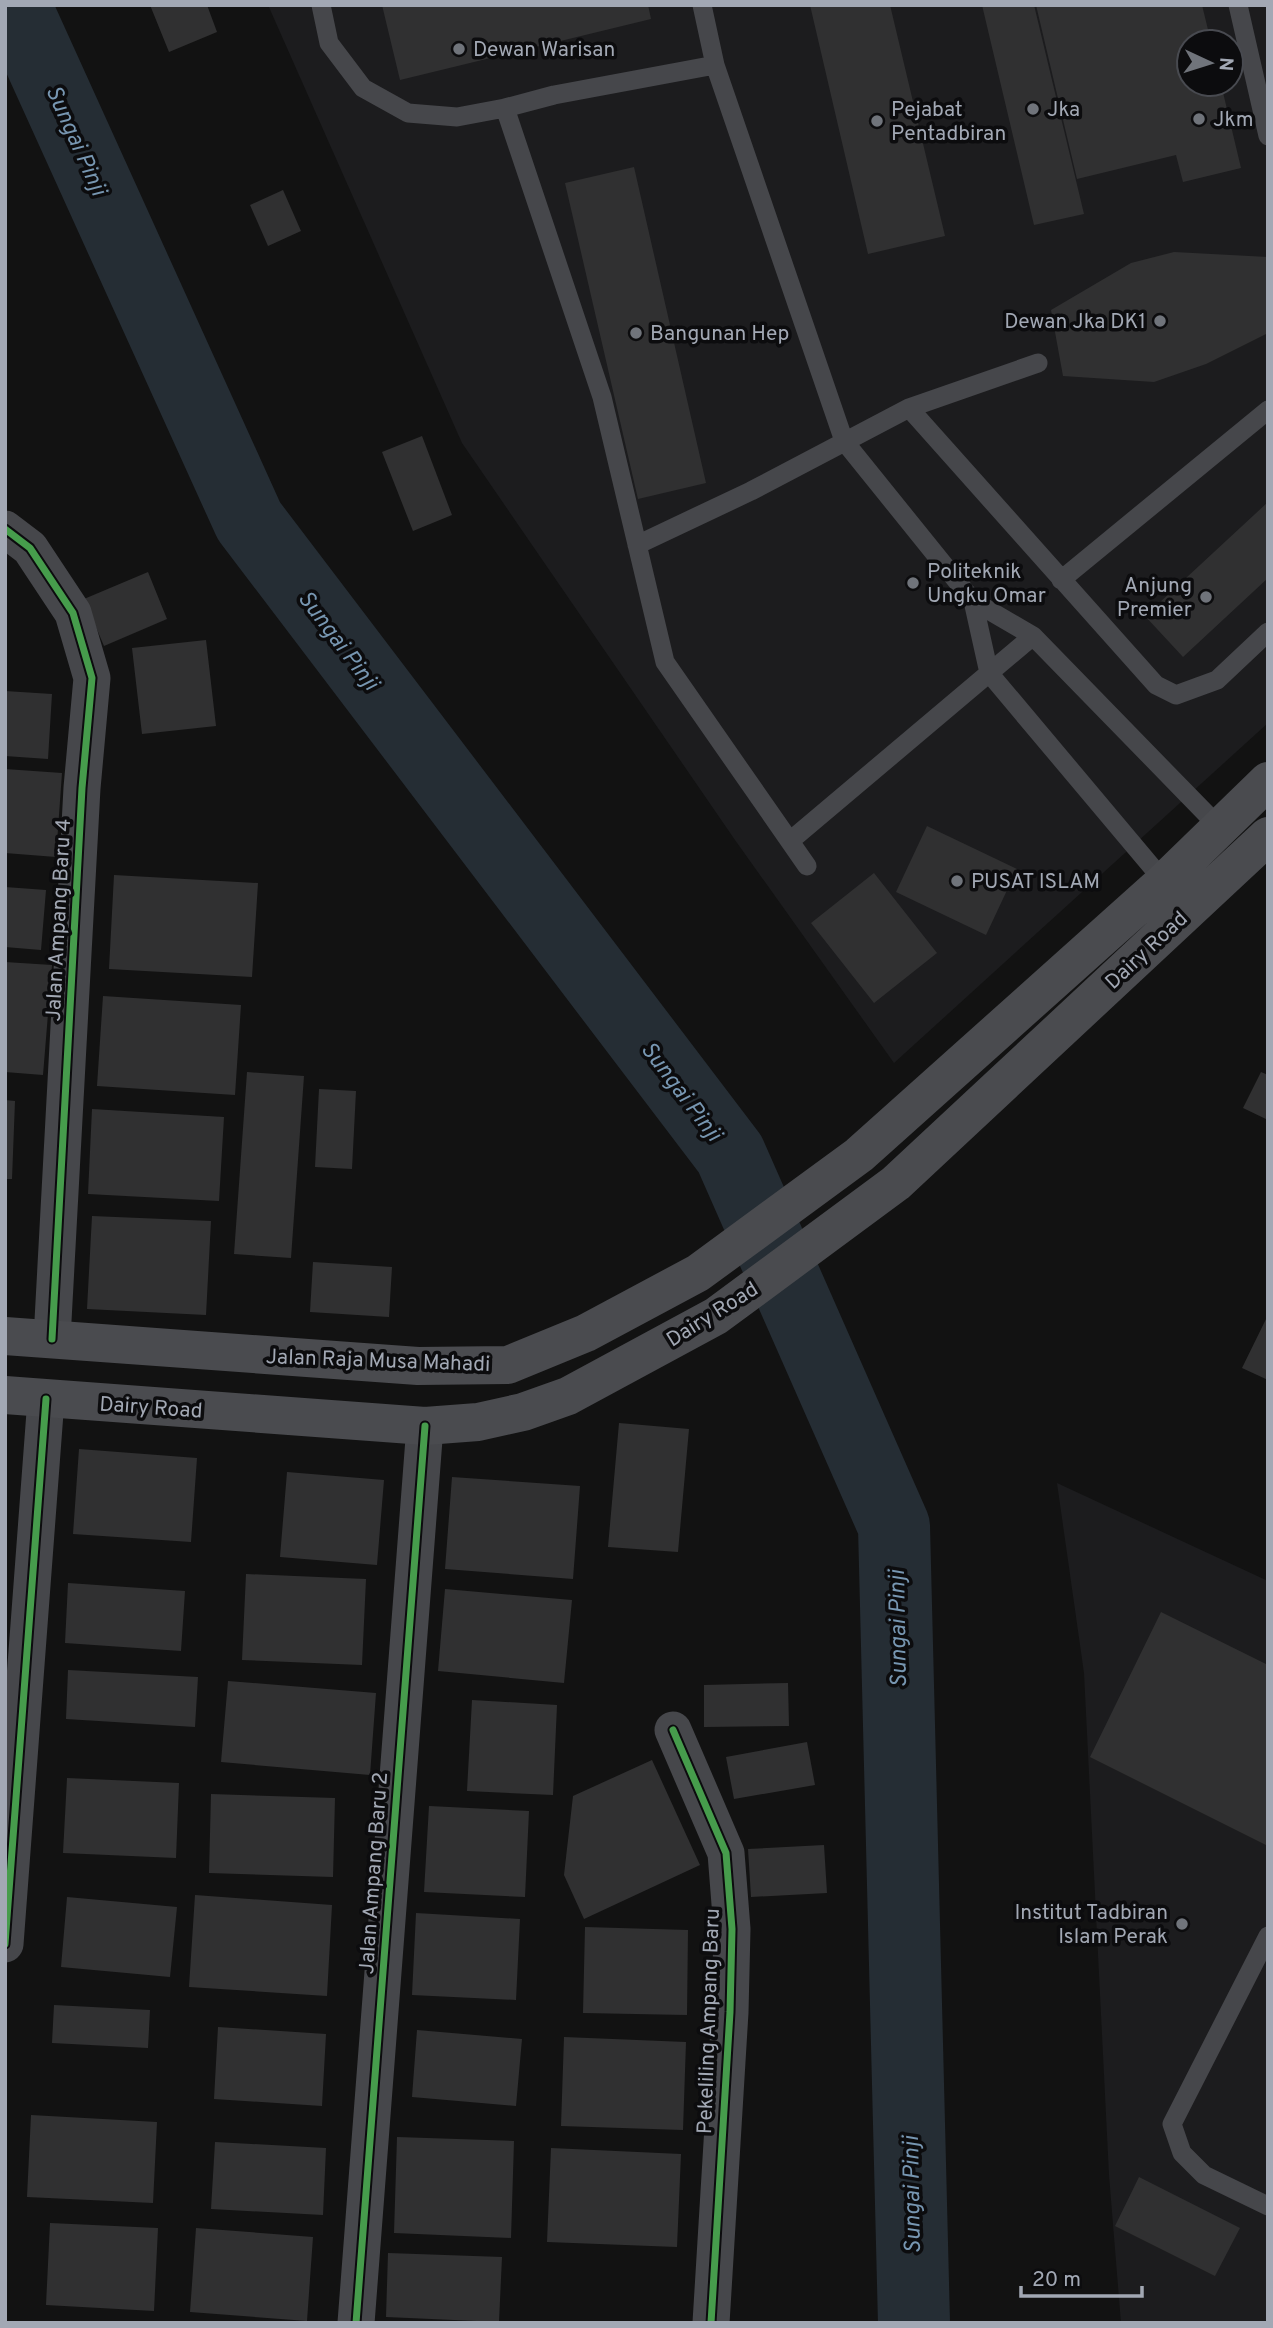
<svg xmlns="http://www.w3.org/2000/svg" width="1273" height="2328" viewBox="0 0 1273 2328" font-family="Overpass,sans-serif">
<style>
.built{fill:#1c1c1e;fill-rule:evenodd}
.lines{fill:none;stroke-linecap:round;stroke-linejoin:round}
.river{stroke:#252d34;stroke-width:72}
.building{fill:#303031}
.service{stroke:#46474b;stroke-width:19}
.minor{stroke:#46474b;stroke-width:37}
.secondary{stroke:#4a4b4f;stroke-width:38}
.cycleway-casing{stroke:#0c0c0e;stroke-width:11}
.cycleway{stroke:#469c4c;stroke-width:7}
.poi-dot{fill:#70747b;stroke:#0c0c0e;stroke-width:2.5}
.labels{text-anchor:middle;stroke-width:7;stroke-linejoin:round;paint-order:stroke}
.poi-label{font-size:21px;fill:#a2a8b4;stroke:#0c0c0e;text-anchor:start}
.street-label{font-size:21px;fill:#a2a8b4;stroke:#0c0c0e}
.water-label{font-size:23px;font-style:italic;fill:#7796b1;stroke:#0c0c0e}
</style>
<rect width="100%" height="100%" fill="#121212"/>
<path class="built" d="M 268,5 L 1268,5 L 1268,723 L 894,1063 L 735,840 L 462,443 ZM 1189,42 L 1231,42 L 1231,84 L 1189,84 Z
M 1057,1483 L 1268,1581 L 1268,2323 L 1121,2323 L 1109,2175 L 1084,1673 Z"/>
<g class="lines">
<path class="river" d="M 15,5 L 249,521 L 730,1154 L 894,1526 L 914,2323"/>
</g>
<path class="building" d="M 150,5 L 207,5 L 217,32 L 169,52 Z
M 382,5 L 648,5 L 651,19 L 400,80 Z
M 810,5 L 890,5 L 945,236 L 868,254 Z
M 982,5 L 1034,5 L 1084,214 L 1034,225 Z
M 1036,5 L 1202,5 L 1211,42 L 1189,42 L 1189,84 L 1221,84 L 1241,168 L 1183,182 L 1176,155 L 1077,179 Z
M 634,167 L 706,483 L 638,499 L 565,183 Z
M 283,190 L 301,231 L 268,246 L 250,205 Z
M 1174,252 L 1268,257 L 1268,333 L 1206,364 L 1154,382 L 1063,376 L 1051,310 L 1131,263 Z
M 422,436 L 452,515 L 413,531 L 382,452 Z
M 1268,502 L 1268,578 L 1183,657 L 1145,616 Z
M 148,572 L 167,619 L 104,646 L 84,599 Z
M 206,640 L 216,726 L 142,734 L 132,648 Z
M 5,691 L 52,694 L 48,759 L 5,756 Z
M 5,769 L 62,773 L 56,857 L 5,853 Z
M 927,826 L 1017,869 L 986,935 L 896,892 Z
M 874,873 L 937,953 L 874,1003 L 811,923 Z
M 114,875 L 258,883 L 252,977 L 109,969 Z
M 5,887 L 46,890 L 41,950 L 5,947 Z
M 5,962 L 52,965 L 43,1075 L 5,1072 Z
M 103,996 L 241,1005 L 235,1095 L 97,1086 Z
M 247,1072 L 304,1076 L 291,1258 L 234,1254 Z
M 1261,1072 L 1268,1075 L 1268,1120 L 1243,1108 Z
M 319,1089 L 356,1091 L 352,1169 L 315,1167 Z
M 5,1100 L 15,1101 L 12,1179 L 5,1179 Z
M 92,1109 L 224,1117 L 219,1201 L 88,1194 Z
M 92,1216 L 211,1221 L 206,1315 L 87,1309 Z
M 313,1262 L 392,1267 L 389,1317 L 310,1312 Z
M 1268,1315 L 1268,1380 L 1242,1368 Z
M 619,1423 L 689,1429 L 678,1552 L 608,1547 Z
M 79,1449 L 197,1458 L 191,1542 L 73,1534 Z
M 287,1472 L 384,1480 L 377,1565 L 280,1557 Z
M 452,1477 L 580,1486 L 573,1579 L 445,1569 Z
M 246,1574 L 366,1579 L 362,1665 L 242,1660 Z
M 68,1583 L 185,1591 L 181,1651 L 65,1643 Z
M 445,1589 L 572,1600 L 564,1683 L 438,1671 Z
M 1161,1612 L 1268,1665 L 1268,1846 L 1090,1757 Z
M 68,1670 L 198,1677 L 195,1727 L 66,1719 Z
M 228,1681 L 376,1693 L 370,1775 L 221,1762 Z
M 788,1683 L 789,1726 L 704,1727 L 704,1685 Z
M 472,1700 L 557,1705 L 553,1795 L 467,1791 Z
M 807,1742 L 815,1785 L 734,1799 L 726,1757 Z
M 652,1760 L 700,1865 L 584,1919 L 564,1875 L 573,1796 Z
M 67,1778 L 179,1783 L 176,1858 L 63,1853 Z
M 211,1794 L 335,1798 L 333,1877 L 209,1873 Z
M 429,1806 L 529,1811 L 525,1897 L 424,1892 Z
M 824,1845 L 827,1893 L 751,1897 L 748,1849 Z
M 195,1895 L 332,1905 L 327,1996 L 189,1987 Z
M 67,1897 L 177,1907 L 170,1977 L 61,1967 Z
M 416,1913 L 520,1919 L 516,2000 L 412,1995 Z
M 585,1927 L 688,1930 L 687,2015 L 583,2013 Z
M 54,2005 L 150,2010 L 148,2048 L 52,2043 Z
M 218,2027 L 326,2034 L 322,2106 L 214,2099 Z
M 417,2030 L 522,2039 L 516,2106 L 412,2097 Z
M 564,2037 L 686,2042 L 683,2130 L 561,2126 Z
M 31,2115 L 157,2122 L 153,2203 L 27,2197 Z
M 397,2137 L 514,2141 L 511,2238 L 394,2233 Z
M 215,2142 L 326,2148 L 323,2215 L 211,2209 Z
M 551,2148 L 681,2154 L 677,2247 L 547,2242 Z
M 1139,2177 L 1240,2228 L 1215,2276 L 1115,2226 Z
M 50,2223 L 158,2228 L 154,2311 L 46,2305 Z
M 196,2228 L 313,2237 L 307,2321 L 190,2312 Z
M 388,2253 L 502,2257 L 499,2322 L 386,2317 Z"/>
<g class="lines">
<path class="service" d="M 321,5 L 329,43 L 363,88 L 408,113 L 457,117 L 505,108
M 702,5 L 715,65 L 844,441 L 973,601 L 1033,636 L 1224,832
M 1238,5 L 1268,136
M 715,65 L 554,95 L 505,108 L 602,397 L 665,662 L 807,866
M 909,408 L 1156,685 L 1176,695 L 1217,680 L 1268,632
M 637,545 L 751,491 L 909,408 L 1038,363
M 1061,580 L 1268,410
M 973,601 L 989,673 L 1168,886
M 790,841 L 1033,636
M 1268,1936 L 1172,2124 L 1182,2153 L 1204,2175 L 1268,2206"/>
<path class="minor" d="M 5,529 L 30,548 L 73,613 L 92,678 L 82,788 L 52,1339
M 673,1730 L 726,1853 L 732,1929 L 730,2012 L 711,2323
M 5,1944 L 46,1399
M 356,2323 L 425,1426"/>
<path class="secondary" d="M 5,1336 L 418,1366 L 508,1365 L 586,1333 L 698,1273 L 859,1155 L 1164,882 L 1268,781
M 5,1395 L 425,1426 L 478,1422 L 523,1412 L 568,1396 L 716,1316 L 896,1183 L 1268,836"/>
<g class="cycleway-casing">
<path id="cycleway" d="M 5,529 L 30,548 L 73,613 L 92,678 L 82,788 L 52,1339
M 673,1730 L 726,1853 L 732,1929 L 730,2012 L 711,2323
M 5,1944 L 46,1399
M 356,2323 L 425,1426"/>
</g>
<use href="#cycleway" class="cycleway"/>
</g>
<g class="poi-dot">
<circle cx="459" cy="49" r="7"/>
<circle cx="1033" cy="109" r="7"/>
<circle cx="1199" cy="119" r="7"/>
<circle cx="877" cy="121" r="7"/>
<circle cx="1160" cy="321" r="7"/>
<circle cx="636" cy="333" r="7"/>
<circle cx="913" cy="583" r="7"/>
<circle cx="1206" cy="597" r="7"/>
<circle cx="957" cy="881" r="7"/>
<circle cx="1182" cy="1924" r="7"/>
</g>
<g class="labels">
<g class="poi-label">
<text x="473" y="56">Dewan Warisan</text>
<text x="891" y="116">Pejabat<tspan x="891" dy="24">Pentadbiran</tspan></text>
<text x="1047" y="116">Jka</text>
<text x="1213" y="126">Jkm</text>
<text x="1146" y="328" text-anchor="end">Dewan Jka DK1</text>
<text x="650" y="340">Bangunan Hep</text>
<text x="927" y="578">Politeknik<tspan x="927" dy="24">Ungku Omar</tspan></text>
<text x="1192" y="592" text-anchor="end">Anjung<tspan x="1192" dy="24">Premier</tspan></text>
<text x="971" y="888">PUSAT ISLAM</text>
<text x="1168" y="1919" text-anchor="end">Institut Tadbiran<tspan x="1168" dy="24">Islam Perak</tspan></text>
</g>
<g class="street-label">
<text transform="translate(58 920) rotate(-87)" y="7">Jalan Ampang Baru 4</text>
<text transform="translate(1146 950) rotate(-43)" y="7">Dairy Road</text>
<text transform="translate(712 1314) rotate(-32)" y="7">Dairy Road</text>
<text transform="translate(378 1360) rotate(2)" y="7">Jalan Raja Musa Mahadi</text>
<text transform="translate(151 1407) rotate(4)" y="7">Dairy Road</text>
<text transform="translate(373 1873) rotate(-86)" y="7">Jalan Ampang Baru 2</text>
<text transform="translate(708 2021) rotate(-88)" y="7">Pekeliling Ampang Baru</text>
</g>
<g class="water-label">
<text transform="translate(77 140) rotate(66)" y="8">Sungai Pinji</text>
<text transform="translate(339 640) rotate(53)" y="8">Sungai Pinji</text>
<text transform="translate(682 1091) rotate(53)" y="8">Sungai Pinji</text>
<text transform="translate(897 1629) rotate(-91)" y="8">Sungai Pinji</text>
<text transform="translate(911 2195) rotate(-91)" y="8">Sungai Pinji</text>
</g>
</g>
<rect width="1273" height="2328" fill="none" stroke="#a2a8b4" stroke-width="14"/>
<g transform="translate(1210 63) rotate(94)"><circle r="33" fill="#0c0c0e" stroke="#484a50" stroke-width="2"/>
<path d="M0-5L12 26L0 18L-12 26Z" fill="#70747b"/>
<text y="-10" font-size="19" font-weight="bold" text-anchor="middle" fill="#a2a8b4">N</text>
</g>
<path d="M1021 2286v10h121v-10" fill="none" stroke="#a2a8b4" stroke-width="3.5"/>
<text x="1032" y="2286" font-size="21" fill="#a2a8b4" stroke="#0c0c0e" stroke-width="5" paint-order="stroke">20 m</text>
</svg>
